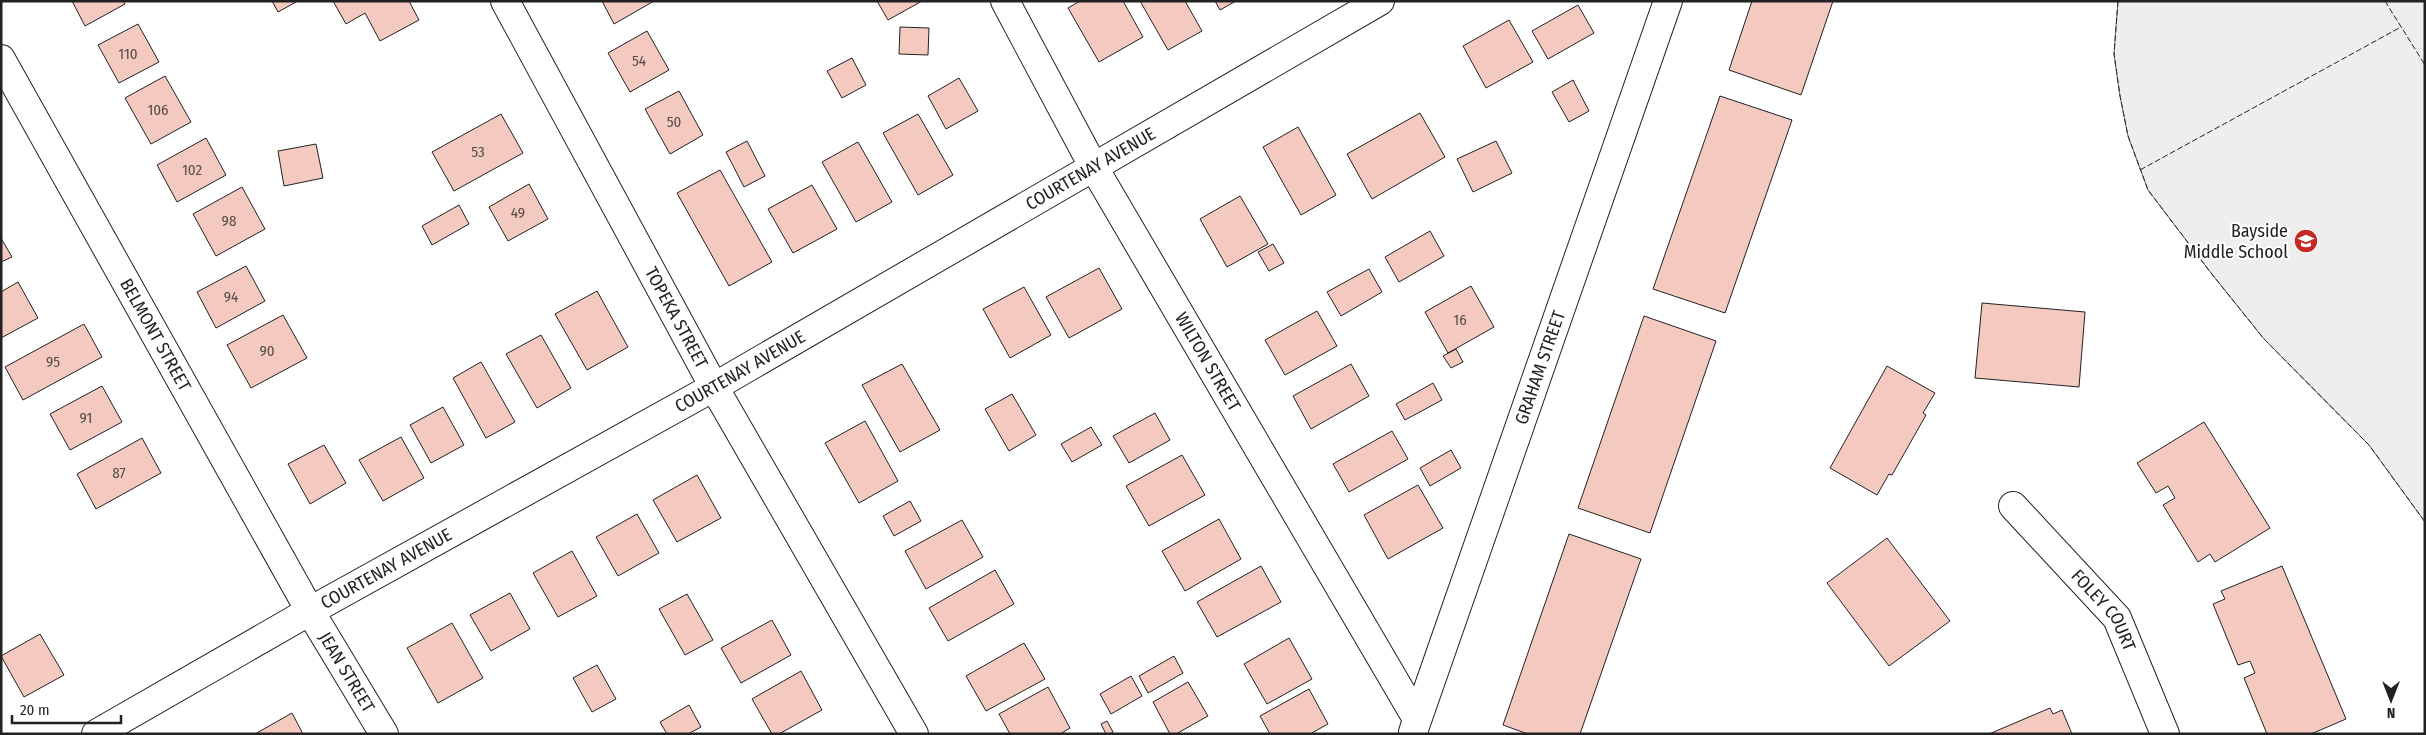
<svg xmlns="http://www.w3.org/2000/svg" width="2426" height="735" viewBox="0 0 2426 735" font-family="'Fira Sans Condensed',sans-serif">
<style>
.green{fill:#eee;stroke:#6f6f6f}
.building{fill:#f3c9c0;stroke:#222}
.lines{fill:none;stroke-linecap:round;stroke-linejoin:round}
.street-casing{stroke:#222;stroke-width:30}
.secondary-casing{stroke:#222;stroke-width:30}
.street{stroke:#fff;stroke-width:28}
.secondary{stroke:#fff;stroke-width:28}
.fence{stroke:#222;stroke-width:1;stroke-dasharray:6 2.5;stroke-linecap:butt}
.labels{text-anchor:middle;stroke-width:4;stroke-linejoin:round;paint-order:stroke}
.number-label{font-size:15px;fill:#564c4a}
.street-label{font-size:18px;fill:#222;stroke:#fff}
.poi-label{font-size:18px;fill:#222;stroke:#fff;text-anchor:end}
</style>
<rect width="100%" height="100%" fill="#fff"/>
<path class="green" d="M 2118,1 L 2425,1 L 2425,522 L 2369,445 L 2264,339 L 2211,273 L 2148,190 L 2128,136 L 2120,96 L 2114,54 Z"/>
<path class="building" d="M 72,1 L 123,1 L 125,4 L 85,26 Z
M 272,1 L 296,1 L 296,2 L 278,12 Z
M 333,1 L 409,1 L 419,20 L 380,41 L 365,13 L 346,24 Z
M 602,1 L 654,1 L 614,24 Z
M 877,1 L 922,1 L 888,20 Z
M 1080,1 L 1123,1 L 1143,37 L 1099,62 L 1068,8 Z
M 1140,1 L 1185,1 L 1202,31 L 1168,50 Z
M 1215,1 L 1236,1 L 1220,10 Z
M 1752,1 L 1833,1 L 1801,95 L 1729,70 Z
M 1578,5 L 1594,33 L 1548,59 L 1532,31 Z
M 1509,20 L 1533,62 L 1486,88 L 1463,46 Z
M 138,24 L 159,62 L 119,83 L 98,45 Z
M 900,27 L 929,28 L 928,55 L 899,54 Z
M 647,31 L 669,70 L 630,92 L 608,53 Z
M 852,58 L 866,85 L 842,98 L 827,71 Z
M 165,76 L 191,122 L 151,144 L 125,98 Z
M 959,78 L 978,111 L 946,129 L 928,96 Z
M 1573,80 L 1589,111 L 1569,122 L 1552,92 Z
M 679,91 L 703,135 L 670,154 L 645,109 Z
M 1720,96 L 1792,120 L 1725,313 L 1653,289 Z
M 1420,113 L 1445,157 L 1372,199 L 1347,154 Z
M 501,114 L 523,153 L 454,191 L 432,152 Z
M 918,114 L 953,175 L 918,195 L 883,133 Z
M 1298,127 L 1336,195 L 1301,215 L 1263,147 Z
M 206,138 L 226,175 L 177,202 L 157,165 Z
M 747,141 L 765,176 L 744,187 L 726,152 Z
M 1496,141 L 1512,173 L 1473,192 L 1457,159 Z
M 858,142 L 892,202 L 856,222 L 822,162 Z
M 316,144 L 323,178 L 284,186 L 278,151 Z
M 720,170 L 772,262 L 729,286 L 677,193 Z
M 529,184 L 548,219 L 508,241 L 489,207 Z
M 812,185 L 837,229 L 793,253 L 768,209 Z
M 242,187 L 265,229 L 216,256 L 193,214 Z
M 1240,196 L 1268,244 L 1227,267 L 1200,219 Z
M 459,205 L 469,224 L 432,245 L 422,226 Z
M 1430,231 L 1444,256 L 1399,282 L 1385,257 Z
M 1,238 L 12,257 L 1,262 Z
M 1273,244 L 1284,263 L 1269,271 L 1258,252 Z
M 246,266 L 265,301 L 216,328 L 197,292 Z
M 1099,268 L 1122,309 L 1069,338 L 1046,297 Z
M 1369,269 L 1382,292 L 1341,316 L 1327,292 Z
M 18,282 L 38,318 L 1,338 L 1,292 Z
M 1471,286 L 1494,327 L 1448,353 L 1425,312 Z
M 1024,287 L 1051,335 L 1010,358 L 983,309 Z
M 597,291 L 628,347 L 587,370 L 555,314 Z
M 1982,303 L 2085,312 L 2079,387 L 1975,378 Z
M 1317,311 L 1337,346 L 1285,375 L 1265,340 Z
M 283,315 L 307,358 L 251,388 L 227,345 Z
M 1644,316 L 1716,341 L 1650,533 L 1578,508 Z
M 84,324 L 102,357 L 23,400 L 5,367 Z
M 541,335 L 571,388 L 537,408 L 506,354 Z
M 1456,349 L 1463,362 L 1451,368 L 1443,356 Z
M 481,362 L 515,422 L 486,438 L 453,378 Z
M 902,364 L 940,430 L 900,452 L 862,385 Z
M 1351,364 L 1369,396 L 1311,429 L 1293,396 Z
M 1887,366 L 1935,393 L 1923,413 L 1926,415 L 1892,475 L 1889,474 L 1877,495 L 1830,468 Z
M 1433,383 L 1442,400 L 1405,420 L 1396,404 Z
M 102,386 L 122,422 L 70,450 L 50,414 Z
M 1012,394 L 1036,435 L 1009,451 L 985,409 Z
M 443,407 L 464,445 L 431,463 L 410,425 Z
M 1155,413 L 1170,440 L 1129,463 L 1113,436 Z
M 865,421 L 898,481 L 859,503 L 825,443 Z
M 2204,422 L 2270,528 L 2215,562 L 2210,554 L 2198,562 L 2163,505 L 2175,498 L 2168,486 L 2156,493 L 2137,463 Z
M 1091,427 L 1102,445 L 1072,462 L 1061,444 Z
M 1392,431 L 1408,459 L 1349,492 L 1333,464 Z
M 401,437 L 424,478 L 383,501 L 359,460 Z
M 142,438 L 161,473 L 96,509 L 77,474 Z
M 324,445 L 346,483 L 310,504 L 288,464 Z
M 1451,450 L 1461,468 L 1430,486 L 1420,468 Z
M 1182,455 L 1205,495 L 1149,526 L 1126,486 Z
M 697,475 L 721,518 L 677,542 L 653,500 Z
M 1418,485 L 1443,528 L 1388,559 L 1364,515 Z
M 910,501 L 921,521 L 894,536 L 883,516 Z
M 637,514 L 659,553 L 618,576 L 596,537 Z
M 1219,519 L 1241,559 L 1185,591 L 1162,551 Z
M 962,520 L 983,557 L 926,589 L 905,551 Z
M 1569,534 L 1641,559 L 1580,734 L 1528,734 L 1503,725 Z
M 1887,538 L 1950,621 L 1889,666 L 1827,583 Z
M 572,551 L 597,596 L 558,617 L 533,573 Z
M 1261,566 L 1281,602 L 1217,637 L 1197,602 Z
M 2282,566 L 2346,719 L 2311,734 L 2267,734 L 2244,678 L 2255,673 L 2250,661 L 2238,665 L 2213,604 L 2225,599 L 2221,591 Z
M 995,570 L 1014,604 L 948,641 L 929,608 Z
M 510,593 L 530,629 L 491,651 L 470,615 Z
M 687,594 L 713,640 L 685,655 L 659,609 Z
M 772,620 L 791,655 L 741,683 L 721,648 Z
M 452,623 L 483,678 L 438,703 L 407,648 Z
M 40,634 L 64,675 L 24,697 L 1,656 Z
M 1289,638 L 1312,679 L 1267,704 L 1244,664 Z
M 1024,643 L 1045,679 L 986,711 L 966,676 Z
M 1174,656 L 1183,673 L 1148,693 L 1139,676 Z
M 597,665 L 616,699 L 592,712 L 573,678 Z
M 801,671 L 822,710 L 779,734 L 772,734 L 752,699 Z
M 1131,676 L 1142,696 L 1111,714 L 1100,694 Z
M 1188,682 L 1208,716 L 1176,734 L 1170,734 L 1153,702 Z
M 1048,687 L 1070,728 L 1060,734 L 1010,734 L 999,714 Z
M 1309,689 L 1328,724 L 1310,734 L 1270,734 L 1260,716 Z
M 689,705 L 701,727 L 688,734 L 667,734 L 660,722 Z
M 2050,708 L 2053,714 L 2062,710 L 2072,734 L 1989,734 Z
M 292,713 L 303,734 L 255,734 Z
M 1107,721 L 1113,732 L 1110,734 L 1106,734 L 1101,724 Z"/>
<g class="lines">
<g class="street-casing">
<g id="street">
<path id="s1" d="M 505,1 L 714,387 L 914,734"/>
<path id="s2" d="M 1005,1 L 1093,166 L 1417,719"/>
<path id="s3" d="M 1,59 L 310,611 L 384,734"/>
<path id="s4" d="M 2013,506 L 2117,618 L 2165,734"/>
<path id="s5" d="M 1413,732 L 1668,1"/>
</g>
</g>
<g class="secondary-casing">
<g id="secondary">
<path id="s6" d="M 96,734 L 310,611 L 714,387 L 1380,1"/>
</g>
</g>
<use href="#street" class="street"/>
<use href="#secondary" class="secondary"/>
<path class="fence" d="M 2118,1 L 2114,54 L 2120,96 L 2128,136 L 2148,190 L 2211,273 L 2264,339 L 2369,445 L 2425,522
M 2385,1 L 2425,65
M 2140,170 L 2401,27"/>
</g>
<defs>
<g id="school-disc" transform="scale(1.25)"><circle r="9.5" fill="#c62828" stroke="#fff"/><path d="M0-5L7-2L0 1L-7-2ZM-4 1L0 2.5L4 1V4Q0 6-4 4Z" fill="#fff"/></g>
</defs>
<g fill-rule="evenodd">
<use href="#school-disc" x="2306" y="241"/>
</g>
<g class="labels">
<g class="number-label">
<text x="128" y="59">110</text>
<text x="639" y="66">54</text>
<text x="158" y="115">106</text>
<text x="674" y="127">50</text>
<text x="478" y="157">53</text>
<text x="192" y="175">102</text>
<text x="518" y="218">49</text>
<text x="229" y="226">98</text>
<text x="231" y="302">94</text>
<text x="1460" y="325">16</text>
<text x="267" y="356">90</text>
<text x="53" y="367">95</text>
<text x="86" y="423">91</text>
<text x="119" y="478">87</text>
</g>
<g class="street-label">
<text dy="6" stroke="none"><textPath href="#s6" startOffset="1144">COURTENAY AVENUE</textPath></text>
<text dy="6" stroke="none"><textPath href="#s1" startOffset="360">TOPEKA STREET</textPath></text>
<text dy="6" stroke="none"><textPath href="#s3" startOffset="316">BELMONT STREET</textPath></text>
<text dy="6" stroke="none"><textPath href="#s2" startOffset="414">WILTON STREET</textPath></text>
<text dy="6" stroke="none"><textPath href="#s5" startOffset="386">GRAHAM STREET</textPath></text>
<text dy="6" stroke="none"><textPath href="#s6" startOffset="739">COURTENAY AVENUE</textPath></text>
<text dy="6" stroke="none"><textPath href="#s6" startOffset="334">COURTENAY AVENUE</textPath></text>
<text dy="6" stroke="none"><textPath href="#s4" startOffset="139">FOLEY COURT</textPath></text>
<text dy="6" stroke="none"><textPath href="#s3" startOffset="704">JEAN STREET</textPath></text>
</g>
<g class="poi-label">
<text x="2288" y="237">Bayside<tspan x="2288" dy="21">Middle School</tspan></text>
</g>
</g>
<rect width="2426" height="735" fill="none" stroke="#222222" stroke-width="5"/>
<g transform="translate(2391 700) rotate(180)" stroke="#ffffff" stroke-width="4" paint-order="stroke">
<path d="M0-4L9 19L0 12L-9 19Z" fill="#222222"/>
<text y="-8" font-size="14" font-weight="bold" text-anchor="middle" fill="#222222">N</text>
</g>
<path d="M12 715v8h109v-8" fill="none" stroke="#222222" stroke-width="2.5"/>
<text x="20" y="715" font-size="15" fill="#222222" stroke="#ffffff" stroke-width="4" paint-order="stroke">20 m</text>
</svg>
